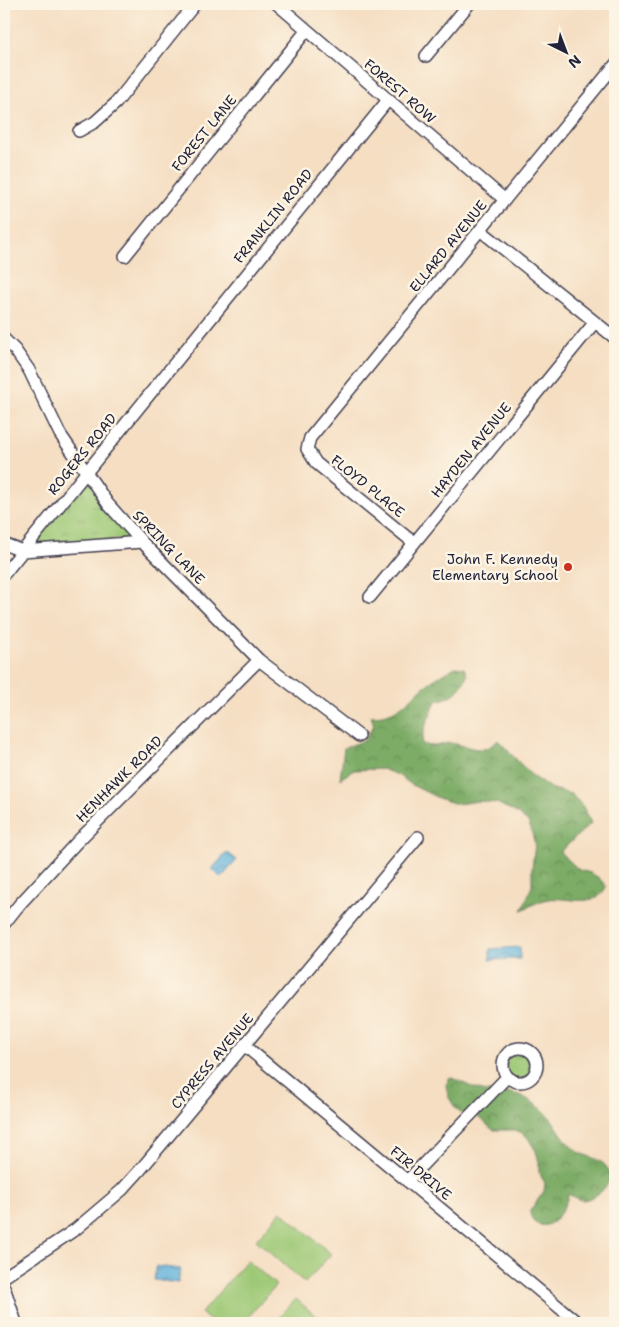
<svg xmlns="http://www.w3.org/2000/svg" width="619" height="1327" viewBox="0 0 619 1327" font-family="'Shantell Sans',sans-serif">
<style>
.grass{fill:url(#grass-tufts);stroke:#5f7558}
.forest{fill:url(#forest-crowns);stroke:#506750}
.pitch{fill:#9cc875;stroke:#5f7558}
.water{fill:url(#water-waves);stroke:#416a8b}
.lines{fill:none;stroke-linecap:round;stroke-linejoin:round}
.street-casing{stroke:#423e4f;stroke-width:14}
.street{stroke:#fff;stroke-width:11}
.poi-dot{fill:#c8321e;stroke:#fcf5e5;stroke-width:2}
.labels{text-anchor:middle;stroke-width:5;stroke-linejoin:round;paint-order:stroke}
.street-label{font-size:14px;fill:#22223b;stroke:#fcf5e5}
.poi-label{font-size:14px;fill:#22223b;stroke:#fcf5e5;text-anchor:end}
</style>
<defs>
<pattern id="grass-tufts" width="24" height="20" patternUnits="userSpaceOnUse" patternTransform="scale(1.25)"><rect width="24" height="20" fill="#9cc875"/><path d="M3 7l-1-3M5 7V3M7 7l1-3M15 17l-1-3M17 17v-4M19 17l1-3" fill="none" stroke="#7fa261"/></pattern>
<pattern id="forest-crowns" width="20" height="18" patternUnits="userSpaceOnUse" patternTransform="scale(1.25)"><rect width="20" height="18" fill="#7dac66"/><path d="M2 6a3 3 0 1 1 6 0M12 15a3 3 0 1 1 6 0" fill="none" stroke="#668c55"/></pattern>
<pattern id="water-waves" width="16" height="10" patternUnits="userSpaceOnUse" patternTransform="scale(1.25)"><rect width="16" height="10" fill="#60b2db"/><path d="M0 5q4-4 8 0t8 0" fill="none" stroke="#4f90b3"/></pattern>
</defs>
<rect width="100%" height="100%" fill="#fcf5e5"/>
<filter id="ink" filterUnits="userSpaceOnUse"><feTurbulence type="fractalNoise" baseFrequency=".02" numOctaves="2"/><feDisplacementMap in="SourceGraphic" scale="10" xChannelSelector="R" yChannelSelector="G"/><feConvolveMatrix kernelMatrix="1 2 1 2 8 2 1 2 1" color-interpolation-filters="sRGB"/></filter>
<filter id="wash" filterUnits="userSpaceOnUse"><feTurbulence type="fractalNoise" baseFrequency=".0096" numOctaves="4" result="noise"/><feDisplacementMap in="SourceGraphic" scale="20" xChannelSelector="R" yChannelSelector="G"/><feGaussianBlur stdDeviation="1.12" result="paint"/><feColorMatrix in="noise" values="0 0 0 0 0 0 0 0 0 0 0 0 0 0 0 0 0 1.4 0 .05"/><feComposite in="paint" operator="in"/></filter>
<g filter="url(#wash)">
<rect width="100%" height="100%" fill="#f5dec2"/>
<path class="grass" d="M 87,477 L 135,538 L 28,548 Z
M506 1065a14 14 0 1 1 28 0a14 14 0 1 1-28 0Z"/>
<path class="forest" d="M 455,667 L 464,668 L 467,675 C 462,690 452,698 436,701 C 430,717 423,726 422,744 C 426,745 431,746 434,746 C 440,746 444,743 450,743 C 469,745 482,757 498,740 L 529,773 L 550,788 L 571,794 L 582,805 L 591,823 L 560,852 L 579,870 L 591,873 L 599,878 L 606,886 C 598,910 566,896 548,899 C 539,901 530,906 522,910 L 532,886 L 532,868 L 535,844 L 529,823 L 515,812 L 497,803 L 479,801 L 457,804 L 438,798 L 412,785 L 398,775 L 382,769 L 354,770 L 340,779 L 344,748 L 365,740 L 374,725 L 371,716 C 398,716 405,702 425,686 C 434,679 445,673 455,667 Z
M 450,1077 C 461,1082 471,1087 482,1091 C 491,1093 500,1092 509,1093 C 521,1093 532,1102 542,1109 C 555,1120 561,1137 573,1148 C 584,1158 600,1156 608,1169 C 617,1183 595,1199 583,1200 C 578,1200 573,1197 569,1194 C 565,1205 556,1228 541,1225 C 533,1223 531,1218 530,1211 L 544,1191 L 545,1183 L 539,1173 L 539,1162 L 536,1151 L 528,1138 L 523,1133 L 514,1130 L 493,1130 L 477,1116 L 462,1114 L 456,1109 L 448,1096 L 446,1085 Z"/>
<path class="pitch" d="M 281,1211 L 331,1254 L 305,1283 L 256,1240 Z
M 247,1260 L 276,1285 L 243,1323 L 213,1323 L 201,1313 Z
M 296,1299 L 324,1323 L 274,1323 Z"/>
<path class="water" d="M 227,852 L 237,860 L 221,878 L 212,869 Z
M 520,947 L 520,959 L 490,960 L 490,949 Z
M 156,1266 L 181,1269 L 178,1283 L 154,1280 Z"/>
</g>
<g filter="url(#ink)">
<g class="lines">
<g class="street-casing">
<path id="street" d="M 277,4 L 505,200
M 426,56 L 469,4
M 79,131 L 95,122 L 116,103 L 195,4
M 480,230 L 615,338
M 125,256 L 307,30
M 4,339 L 15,350 L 29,370 L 60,434 L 108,504 L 142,542 L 259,660 L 359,736
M 414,543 L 316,463 L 307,449 L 310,438 L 615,65
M 4,544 L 22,551 L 142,542
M 4,574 L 388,100
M 370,597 L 595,322
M 4,924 L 19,905 L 77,842 L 259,660
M 244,1045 L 578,1323
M503 1065a17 17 0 1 1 34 0a17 17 0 1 1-34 0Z
M 407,1181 L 507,1077
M 4,1277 L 76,1229 L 122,1190 L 141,1169 L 418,837
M 4,1287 L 16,1323"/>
</g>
<use href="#street" class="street"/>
</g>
</g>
<circle class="poi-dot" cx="568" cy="567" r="5"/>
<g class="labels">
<g class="street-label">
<text transform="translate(400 91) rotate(41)" y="5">FOREST ROW</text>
<text transform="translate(204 133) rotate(-51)" y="5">FOREST LANE</text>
<text transform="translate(273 216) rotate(-51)" y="5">FRANKLIN ROAD</text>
<text transform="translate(448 246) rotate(-51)" y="5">ELLARD AVENUE</text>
<text transform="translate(471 450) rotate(-51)" y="5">HAYDEN AVENUE</text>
<text transform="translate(82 454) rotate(-51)" y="5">ROGERS ROAD</text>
<text transform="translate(368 486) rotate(39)" y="5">FLOYD PLACE</text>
<text transform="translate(169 547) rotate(46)" y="5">SPRING LANE</text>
<text transform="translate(119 779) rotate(-45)" y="5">HENHAWK ROAD</text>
<text transform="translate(212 1061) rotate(-50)" y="5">CYPRESS AVENUE</text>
<text transform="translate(421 1173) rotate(40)" y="5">FIR DRIVE</text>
</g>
<g class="poi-label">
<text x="558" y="564">John F. Kennedy<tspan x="558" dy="16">Elementary School</tspan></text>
</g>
</g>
<rect width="619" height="1327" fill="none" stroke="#fcf5e5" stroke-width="20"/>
<g transform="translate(566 52) rotate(138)" stroke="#fcf5e5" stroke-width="4" paint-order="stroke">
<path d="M0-4L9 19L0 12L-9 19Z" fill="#22223b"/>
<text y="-8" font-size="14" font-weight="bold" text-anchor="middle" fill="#22223b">N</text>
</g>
</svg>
